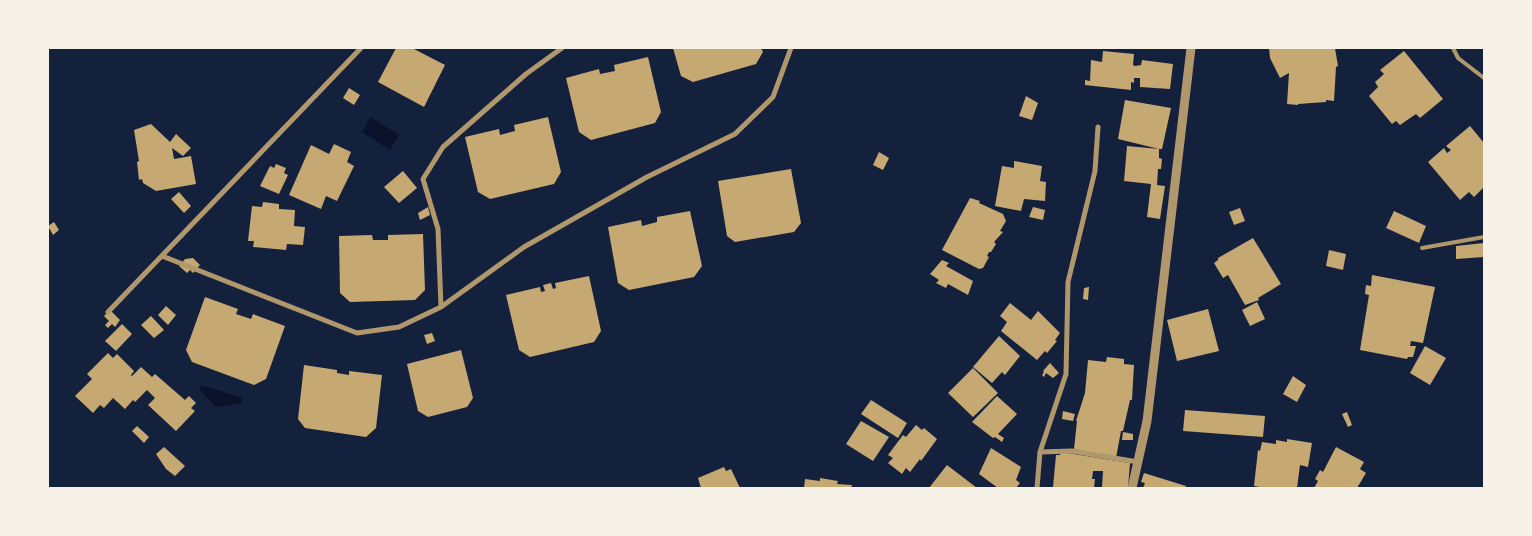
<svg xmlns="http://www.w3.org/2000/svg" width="1532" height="536" viewBox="0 0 1532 536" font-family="'Space Grotesk',sans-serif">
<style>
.water{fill:#0b132b}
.building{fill:#c6a872}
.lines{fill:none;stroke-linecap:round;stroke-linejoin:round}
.service{stroke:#b1986c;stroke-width:4}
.minor{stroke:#b1986c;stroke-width:5}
.tertiary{stroke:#b1986c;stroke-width:9}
</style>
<rect width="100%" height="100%" fill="#14213d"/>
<path class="water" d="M 370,117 L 399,135 L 390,150 L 362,132 Z
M 201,385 L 243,398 L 241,403 L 216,407 L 199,389 Z"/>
<path class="building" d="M 396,48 L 412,48 L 445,65 L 424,107 L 378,82 Z
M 673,48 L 761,48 L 763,52 L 756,64 L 693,82 L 681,76 Z
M 1269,48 L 1335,48 L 1338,66 L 1336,67 L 1334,101 L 1326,100 L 1326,102 L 1298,104 L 1298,105 L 1287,104 L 1289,73 L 1280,78 L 1270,58 Z
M 1103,51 L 1134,54 L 1133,65 L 1135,66 L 1141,65 L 1142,60 L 1173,64 L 1170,89 L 1140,87 L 1140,78 L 1134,78 L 1134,83 L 1131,82 L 1131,90 L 1085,85 L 1085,80 L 1090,81 L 1091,60 L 1102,62 Z
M 1404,51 L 1443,99 L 1420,118 L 1416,114 L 1400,125 L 1396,121 L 1392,124 L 1369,96 L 1378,87 L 1375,82 L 1384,74 L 1380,70 Z
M 648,57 L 661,112 L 655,123 L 591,140 L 579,132 L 566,78 L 599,69 L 600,74 L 615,71 L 614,65 Z
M 349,88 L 360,95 L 354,105 L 343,98 Z
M 1026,96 L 1038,103 L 1032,120 L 1019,116 Z
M 1125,100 L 1171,108 L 1162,149 L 1159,149 L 1159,158 L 1162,159 L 1161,169 L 1158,169 L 1157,185 L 1165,186 L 1160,219 L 1147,217 L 1151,184 L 1124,181 L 1127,146 L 1159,149 L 1118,139 Z
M 548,117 L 561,172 L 554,184 L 490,199 L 478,192 L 465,137 L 499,129 L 500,135 L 515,131 L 514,125 Z
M 151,124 L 170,142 L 176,134 L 191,148 L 183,156 L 172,148 L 174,159 L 191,156 L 196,184 L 156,191 L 143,183 L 142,179 L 139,180 L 137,162 L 139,161 L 134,130 Z
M 1470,126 L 1484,143 L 1484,190 L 1483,188 L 1474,197 L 1469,192 L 1460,200 L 1428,162 L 1444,148 L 1447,153 L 1451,150 L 1446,146 Z
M 334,144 L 351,152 L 347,162 L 354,166 L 337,201 L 326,196 L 321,209 L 289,195 L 311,145 L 329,154 Z
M 879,152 L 889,158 L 883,170 L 873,165 Z
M 1014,161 L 1042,166 L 1040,181 L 1046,182 L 1045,201 L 1024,199 L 1021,211 L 995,206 L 1002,166 L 1014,168 Z
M 276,164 L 286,168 L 284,173 L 288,175 L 279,194 L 260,186 L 270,166 L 274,168 Z
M 791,169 L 801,223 L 794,232 L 735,242 L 727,236 L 718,181 Z
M 403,171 L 417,188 L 399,203 L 384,187 Z
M 179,192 L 191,206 L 184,213 L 171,199 Z
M 970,198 L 980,201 L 979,203 L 1003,214 L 1006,221 L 1000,231 L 1003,232 L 994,242 L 996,244 L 991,252 L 989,252 L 987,256 L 989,257 L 983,268 L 979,269 L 942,250 Z
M 263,202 L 279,204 L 279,209 L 295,210 L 294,226 L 305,227 L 303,245 L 287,244 L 286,250 L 253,247 L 254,241 L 248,241 L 252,206 L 262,207 Z
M 428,207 L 430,215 L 420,220 L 418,213 Z
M 1033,207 L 1045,210 L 1043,220 L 1029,217 Z
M 1240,208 L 1245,221 L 1234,225 L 1229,212 Z
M 690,211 L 702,266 L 694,277 L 629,290 L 618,283 L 608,227 L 641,220 L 642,226 L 657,222 L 657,217 Z
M 1394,211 L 1426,226 L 1419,243 L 1386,228 Z
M 54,222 L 59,230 L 53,235 L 48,226 Z
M 423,234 L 425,290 L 415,300 L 350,302 L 340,293 L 339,236 L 372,235 L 373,240 L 388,240 L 388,235 Z
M 1253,238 L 1281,284 L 1258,298 L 1259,300 L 1245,305 L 1228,275 L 1223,278 L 1214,263 L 1218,260 L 1218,258 Z
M 1484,243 L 1484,257 L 1456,259 L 1456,246 Z
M 1329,250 L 1346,254 L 1343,270 L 1326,266 Z
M 193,258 L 200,265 L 193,273 L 190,270 L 187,273 L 179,266 L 185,259 Z
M 942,260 L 949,263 L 946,266 L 973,281 L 968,295 L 948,284 L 946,288 L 936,283 L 939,280 L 930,274 Z
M 1372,275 L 1435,287 L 1423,343 L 1411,341 L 1410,346 L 1416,346 L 1413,357 L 1408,357 L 1407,359 L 1360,350 L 1369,295 L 1365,294 L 1366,285 L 1371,286 Z
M 589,276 L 601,331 L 594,342 L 530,357 L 519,350 L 506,295 L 540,287 L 541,292 L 545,291 L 543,285 L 551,283 L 553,289 L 556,288 L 555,283 Z
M 1089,287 L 1088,300 L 1083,299 L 1084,288 Z
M 205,297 L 238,309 L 236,314 L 251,319 L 253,314 L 285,326 L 266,379 L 254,385 L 192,362 L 186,350 Z
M 1257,302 L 1265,319 L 1250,326 L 1242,310 Z
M 1010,303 L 1031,320 L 1038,311 L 1060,333 L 1055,340 L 1057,341 L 1047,353 L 1045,351 L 1037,360 L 1001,331 L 1007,322 L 1000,316 Z
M 166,306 L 176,315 L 168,325 L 158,315 Z
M 1208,309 L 1219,351 L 1177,361 L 1167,320 Z
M 110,310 L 120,320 L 115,327 L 112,324 L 108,328 L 105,325 L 109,321 L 104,316 Z
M 151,316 L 164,330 L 154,338 L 141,325 Z
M 122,324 L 132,334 L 116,351 L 105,341 Z
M 432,333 L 435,341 L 427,344 L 424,335 Z
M 999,336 L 1020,356 L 1005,375 L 1002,372 L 992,383 L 973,367 Z
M 1425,346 L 1446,358 L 1430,385 L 1410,373 Z
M 461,350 L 473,398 L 467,407 L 428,417 L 418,411 L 407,364 Z
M 108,353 L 113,358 L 117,354 L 134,371 L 131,375 L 132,376 L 141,367 L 152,377 L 155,374 L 185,400 L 189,396 L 196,403 L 191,408 L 195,411 L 176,431 L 148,405 L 155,398 L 147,390 L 135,402 L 133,400 L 125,409 L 113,398 L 104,408 L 100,405 L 93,413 L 75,396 L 92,379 L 87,374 Z
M 1107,357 L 1124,359 L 1124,364 L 1134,365 L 1132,400 L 1130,400 L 1123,431 L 1121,431 L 1116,458 L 1074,449 L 1077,421 L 1076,421 L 1085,393 L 1088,360 L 1106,362 Z
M 1050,363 L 1059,373 L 1053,378 L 1046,373 L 1044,377 L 1042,375 L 1044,372 L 1043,371 Z
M 304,365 L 337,370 L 337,373 L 349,375 L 349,371 L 382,375 L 376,428 L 366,437 L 305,428 L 298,419 Z
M 973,368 L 998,393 L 973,417 L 948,393 Z
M 1293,376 L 1306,385 L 1297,402 L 1283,394 Z
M 997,396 L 1017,414 L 998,434 L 1004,438 L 1002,442 L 995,437 L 993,438 L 972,422 Z
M 871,400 L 907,423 L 898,438 L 861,414 Z
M 1185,410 L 1265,416 L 1263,437 L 1183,431 Z
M 1063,411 L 1075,414 L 1073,421 L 1062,419 Z
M 1347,412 L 1352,425 L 1348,427 L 1342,414 Z
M 861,421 L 889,437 L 873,461 L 846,444 Z
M 916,425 L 922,430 L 924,428 L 937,439 L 921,461 L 920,459 L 910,472 L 906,468 L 902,474 L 888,463 L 893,458 L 888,455 L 903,435 L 906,437 Z
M 137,426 L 149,437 L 144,443 L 132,431 Z
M 1123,432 L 1133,434 L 1133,440 L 1122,440 Z
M 1287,439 L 1312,443 L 1308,467 L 1300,465 L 1297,488 L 1259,488 L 1260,487 L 1254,486 L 1258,450 L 1260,451 L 1262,442 L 1276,444 L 1276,440 L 1287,442 Z
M 164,447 L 185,466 L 175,476 L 166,469 L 156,454 Z
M 1336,447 L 1364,462 L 1360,469 L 1366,473 L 1357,488 L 1314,488 L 1318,481 L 1315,479 L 1320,470 L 1323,472 Z
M 991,448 L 1021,467 L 1016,480 L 1020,483 L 1016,488 L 998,488 L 979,474 Z
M 1061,452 L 1130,463 L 1128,488 L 1102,488 L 1103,471 L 1093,471 L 1092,479 L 1095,479 L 1094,488 L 1055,488 L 1055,487 L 1053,487 L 1056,455 L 1060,455 Z
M 947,465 L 977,488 L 929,488 Z
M 724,467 L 726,471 L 731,469 L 740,488 L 701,488 L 698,478 Z
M 1144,473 L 1186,486 L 1185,488 L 1143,488 L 1145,483 L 1141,482 Z
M 820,478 L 838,481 L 837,484 L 852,485 L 851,488 L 804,488 L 805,479 L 820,481 Z"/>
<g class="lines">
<path class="service" d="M 1453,48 L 1458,58 L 1484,78
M 1422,248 L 1484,237"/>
<path class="minor" d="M 162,256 L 357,333 L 399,327 L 441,307 L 524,247 L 647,177 L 735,134 L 773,97 L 791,48
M 441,307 L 438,229 L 423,179 L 443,147 L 526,74 L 562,48
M 108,312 L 361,48
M 1040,452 L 1072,451 L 1138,462
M 1037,488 L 1040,452 L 1066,374 L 1068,282 L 1095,171 L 1098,127"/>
<path class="tertiary" d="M 1132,488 L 1147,421 L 1191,48"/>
</g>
<rect width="1532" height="536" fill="none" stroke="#f6f1e7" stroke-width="98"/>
</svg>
